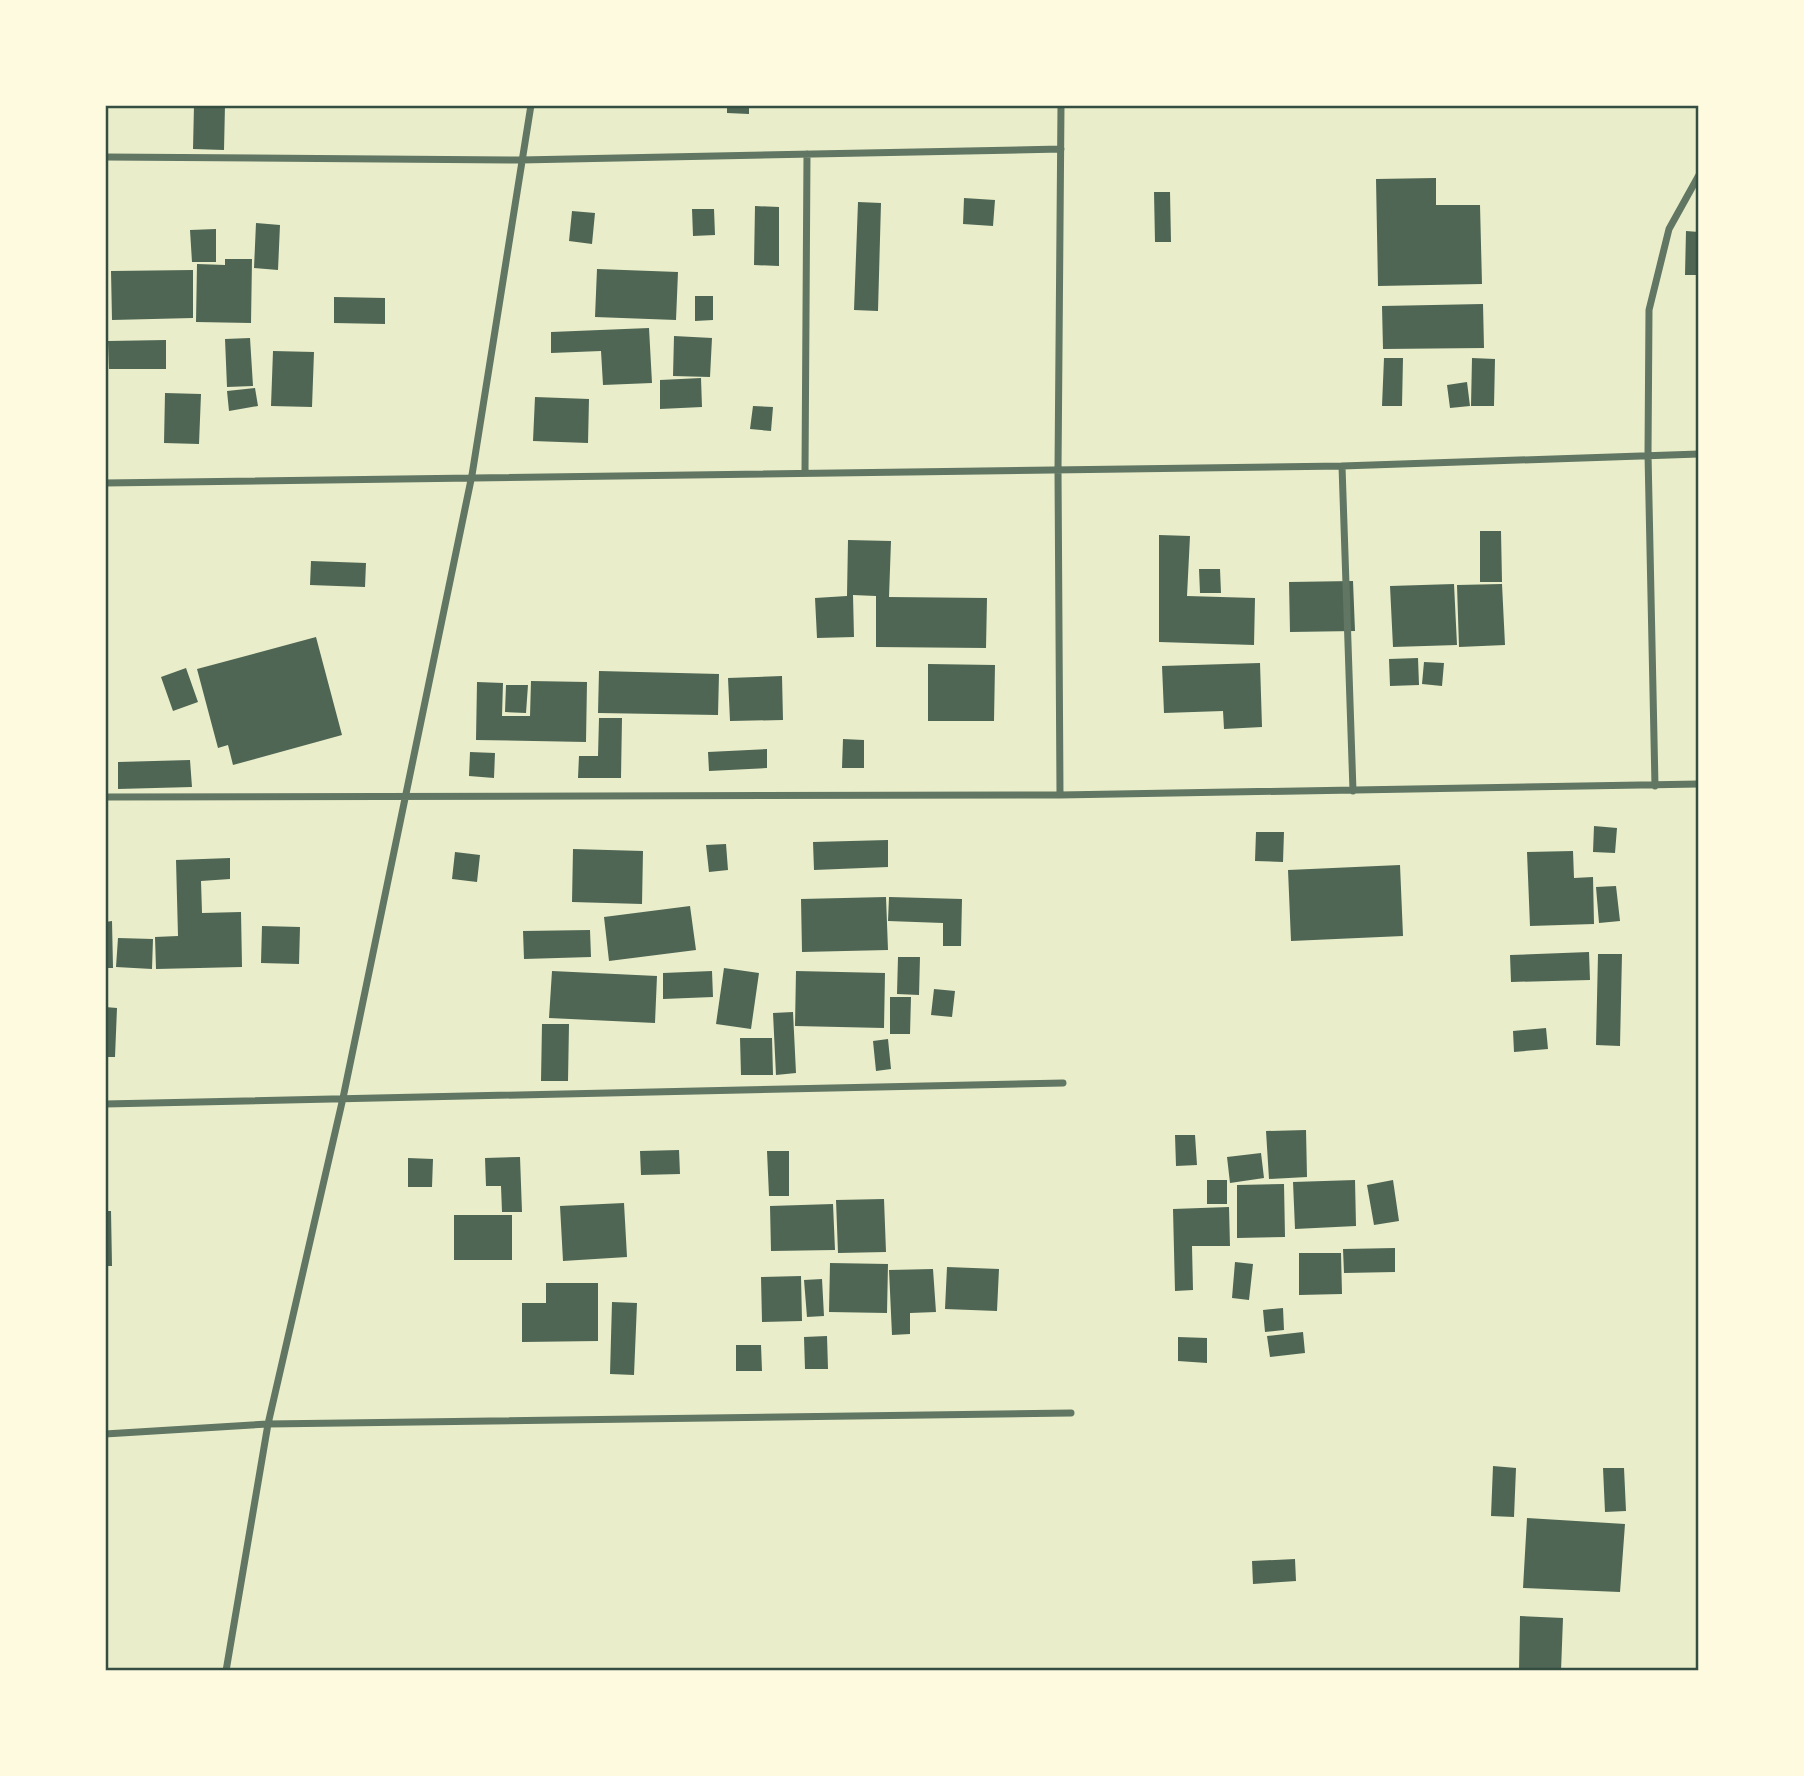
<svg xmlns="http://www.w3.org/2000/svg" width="1804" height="1776" viewBox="0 0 1804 1776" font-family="Barlow,sans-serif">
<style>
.building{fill:#4f6655}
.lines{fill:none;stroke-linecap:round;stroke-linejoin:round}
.minor{stroke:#617663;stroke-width:7}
.neatline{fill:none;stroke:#344e41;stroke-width:2.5}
</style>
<rect width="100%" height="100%" fill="#e9edc9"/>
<path class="building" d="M 194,105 L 225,105 L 224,150 L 193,149 Z
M 727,105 L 749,105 L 749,114 L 727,113 Z
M 1436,178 L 1436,205 L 1480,205 L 1482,284 L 1378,286 L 1376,179 Z
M 1154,192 L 1170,192 L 1171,242 L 1155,242 Z
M 964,198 L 995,200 L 993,226 L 963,224 Z
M 858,202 L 881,203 L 878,311 L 854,310 Z
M 755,206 L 779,207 L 779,266 L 754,265 Z
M 692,209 L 714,209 L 715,235 L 693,236 Z
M 572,211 L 595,213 L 592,244 L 569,241 Z
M 256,223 L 280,225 L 278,270 L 254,268 Z
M 216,229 L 216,262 L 192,262 L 190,230 Z
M 1686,231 L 1699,232 L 1699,275 L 1685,275 Z
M 225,259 L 252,259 L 251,323 L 196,322 L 197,264 L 225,265 Z
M 597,269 L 678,272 L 676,320 L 595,317 Z
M 193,270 L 193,318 L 112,320 L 111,271 Z
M 695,296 L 713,296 L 713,320 L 695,321 Z
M 334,297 L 385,298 L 385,324 L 334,323 Z
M 1483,304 L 1484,348 L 1383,349 L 1382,306 Z
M 649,328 L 652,383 L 603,385 L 601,351 L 551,353 L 551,332 Z
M 674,336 L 712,338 L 710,377 L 673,376 Z
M 250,338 L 253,386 L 227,387 L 225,339 Z
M 166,340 L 166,369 L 109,369 L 108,341 Z
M 273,351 L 314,352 L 312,407 L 271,406 Z
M 1384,358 L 1403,358 L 1402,406 L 1382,406 Z
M 1472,358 L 1495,359 L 1494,406 L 1471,406 Z
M 701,378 L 702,407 L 660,409 L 660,380 Z
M 1467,382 L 1470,406 L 1450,408 L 1447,385 Z
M 255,388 L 258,406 L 229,411 L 227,391 Z
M 165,393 L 201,394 L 199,444 L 164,443 Z
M 535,397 L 589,399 L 588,443 L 533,441 Z
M 753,406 L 773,407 L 771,431 L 750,429 Z
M 1480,531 L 1501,531 L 1502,582 L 1480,582 Z
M 1159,535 L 1190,536 L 1187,596 L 1255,598 L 1254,645 L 1159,642 Z
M 848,540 L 891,541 L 889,597 L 987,598 L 986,648 L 876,647 L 876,596 L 853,595 L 854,637 L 817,638 L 815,598 L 847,596 Z
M 311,561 L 366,563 L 365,587 L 310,585 Z
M 1199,569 L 1220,569 L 1221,593 L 1200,593 Z
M 1353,581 L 1355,631 L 1290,632 L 1289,582 Z
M 1454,584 L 1457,645 L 1393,647 L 1390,586 Z
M 1502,584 L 1505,645 L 1459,647 L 1457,585 Z
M 316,637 L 342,735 L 233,765 L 228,745 L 218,748 L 197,669 Z
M 1418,658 L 1419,685 L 1390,686 L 1389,659 Z
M 1424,662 L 1444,663 L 1442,686 L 1422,684 Z
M 1260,663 L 1262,727 L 1224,729 L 1223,711 L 1164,713 L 1162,666 Z
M 928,664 L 995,665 L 994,721 L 928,721 Z
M 186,668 L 198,702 L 173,711 L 161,677 Z
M 599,671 L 719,674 L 718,715 L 598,713 Z
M 782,676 L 783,720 L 730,721 L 728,678 Z
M 531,681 L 587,682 L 586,742 L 476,740 L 477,682 L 503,683 L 502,716 L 530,716 Z
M 506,685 L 528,685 L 526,713 L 505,712 Z
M 599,718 L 622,718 L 621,778 L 578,778 L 579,756 L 598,756 Z
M 843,739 L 864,740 L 864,768 L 842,768 Z
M 767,749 L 767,768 L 709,771 L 708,752 Z
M 470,752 L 495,753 L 494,778 L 469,776 Z
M 190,760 L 192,787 L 118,789 L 118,762 Z
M 1594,826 L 1617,828 L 1615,853 L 1593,852 Z
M 1256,832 L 1284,832 L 1283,862 L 1255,861 Z
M 888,840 L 888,867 L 814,870 L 813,842 Z
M 726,844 L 728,870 L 709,872 L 706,845 Z
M 573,849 L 643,851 L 642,904 L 572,902 Z
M 1573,851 L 1574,878 L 1593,877 L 1594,924 L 1530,926 L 1527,852 Z
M 455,852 L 480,855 L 477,882 L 452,879 Z
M 230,858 L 230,879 L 201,881 L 202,913 L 241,912 L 242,967 L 156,969 L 155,937 L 178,936 L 176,860 Z
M 1400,865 L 1403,936 L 1291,941 L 1288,870 Z
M 1616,886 L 1620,921 L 1599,923 L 1596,887 Z
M 886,897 L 888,950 L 802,952 L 801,899 Z
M 889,897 L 962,899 L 961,946 L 943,946 L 943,923 L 888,921 Z
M 690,906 L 696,950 L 609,961 L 604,917 Z
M 112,921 L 113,968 L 105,968 L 105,922 Z
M 262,926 L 300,927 L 299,964 L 261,963 Z
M 590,930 L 591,957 L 524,959 L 523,931 Z
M 118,938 L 153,939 L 152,969 L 116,967 Z
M 1589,952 L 1590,980 L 1511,982 L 1510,955 Z
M 1598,954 L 1622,954 L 1620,1046 L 1596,1045 Z
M 898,957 L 920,957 L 919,995 L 897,994 Z
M 724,968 L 759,973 L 751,1029 L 716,1024 Z
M 552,971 L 657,976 L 655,1023 L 549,1018 Z
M 712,971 L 713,997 L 663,999 L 663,973 Z
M 796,971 L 885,973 L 884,1028 L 795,1026 Z
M 934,989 L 955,991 L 952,1017 L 931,1015 Z
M 890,997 L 911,997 L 910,1034 L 890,1034 Z
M 105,1007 L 117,1008 L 115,1057 L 105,1057 Z
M 793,1012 L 796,1073 L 776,1075 L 773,1013 Z
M 542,1024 L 569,1024 L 568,1081 L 541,1081 Z
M 1546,1028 L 1548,1049 L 1514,1052 L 1513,1031 Z
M 740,1038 L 772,1038 L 773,1075 L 741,1075 Z
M 888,1039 L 891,1069 L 876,1071 L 873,1041 Z
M 1306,1130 L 1307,1177 L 1269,1179 L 1266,1131 Z
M 1175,1135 L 1195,1135 L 1197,1165 L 1176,1166 Z
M 679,1150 L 680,1174 L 641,1175 L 640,1151 Z
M 767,1151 L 789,1151 L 789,1196 L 769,1196 Z
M 1261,1153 L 1264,1178 L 1230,1183 L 1227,1157 Z
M 520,1157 L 522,1212 L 502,1212 L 501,1186 L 486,1186 L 485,1158 Z
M 408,1158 L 433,1159 L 432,1187 L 408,1187 Z
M 1207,1180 L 1227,1180 L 1227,1204 L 1207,1204 Z
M 1355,1180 L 1356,1226 L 1295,1229 L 1293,1182 Z
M 1393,1180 L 1399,1221 L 1374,1225 L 1367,1185 Z
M 1284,1184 L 1285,1237 L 1237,1238 L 1237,1185 Z
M 884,1199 L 886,1252 L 838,1253 L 836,1200 Z
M 624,1203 L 627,1257 L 563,1261 L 560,1206 Z
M 833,1204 L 835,1250 L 771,1251 L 770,1206 Z
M 1229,1207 L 1230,1246 L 1192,1246 L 1193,1290 L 1175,1291 L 1173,1209 Z
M 105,1211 L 111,1211 L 112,1266 L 105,1266 Z
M 454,1215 L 512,1215 L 512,1260 L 454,1260 Z
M 1395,1248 L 1395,1272 L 1344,1273 L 1343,1249 Z
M 1299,1253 L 1341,1253 L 1342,1294 L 1299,1295 Z
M 1235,1262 L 1253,1264 L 1249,1300 L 1232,1298 Z
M 830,1263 L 888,1264 L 887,1313 L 829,1312 Z
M 947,1267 L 999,1269 L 997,1311 L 945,1309 Z
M 933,1269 L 936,1312 L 910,1313 L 910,1334 L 892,1335 L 889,1270 Z
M 801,1276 L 802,1321 L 762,1322 L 761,1277 Z
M 822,1279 L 824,1316 L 807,1317 L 804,1280 Z
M 546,1283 L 598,1283 L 598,1341 L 522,1342 L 522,1303 L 546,1303 Z
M 612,1302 L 637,1303 L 634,1375 L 610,1374 Z
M 1283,1308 L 1284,1330 L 1265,1332 L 1263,1310 Z
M 1303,1332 L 1305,1353 L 1270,1357 L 1267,1336 Z
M 827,1336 L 828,1369 L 805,1369 L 804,1337 Z
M 1178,1337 L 1207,1338 L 1207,1363 L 1178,1361 Z
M 736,1345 L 761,1345 L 762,1371 L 736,1371 Z
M 1493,1466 L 1516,1468 L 1514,1517 L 1491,1516 Z
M 1603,1468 L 1624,1468 L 1626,1511 L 1605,1512 Z
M 1527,1518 L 1625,1524 L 1620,1592 L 1523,1588 Z
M 1295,1559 L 1296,1581 L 1253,1584 L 1252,1561 Z
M 1520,1616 L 1563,1618 L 1561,1671 L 1519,1671 Z"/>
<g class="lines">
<path class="minor" d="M 105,157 L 521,160 L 1061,149
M 1342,466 L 1353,791
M 805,472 L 807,154
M 105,483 L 1342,466 L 1699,454
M 1655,786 L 1648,454 L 1649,310 L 1669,229 L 1699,175
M 1060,795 L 1058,470 L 1061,105
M 105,797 L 1060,795 L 1699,784
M 105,1104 L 1063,1083
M 105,1434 L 268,1424 L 1071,1413
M 226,1671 L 268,1424 L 343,1098 L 472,475 L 531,105"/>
</g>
<rect width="1804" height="1776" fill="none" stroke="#fefae0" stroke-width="214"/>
<rect x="107" y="107" width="1590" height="1562" class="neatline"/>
</svg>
